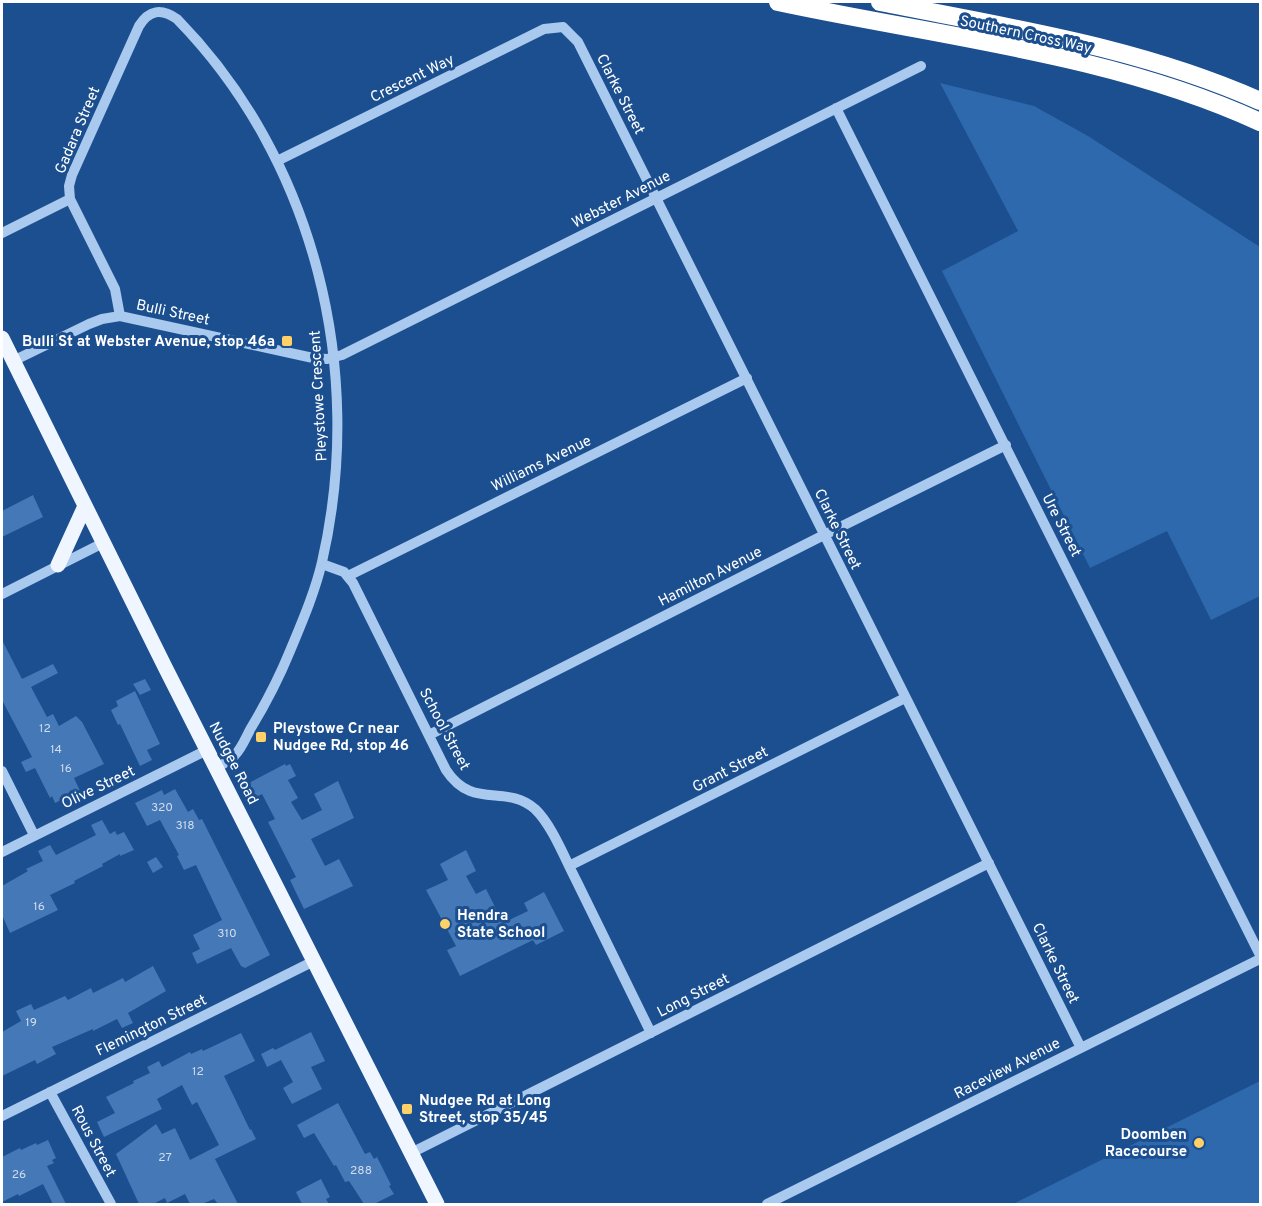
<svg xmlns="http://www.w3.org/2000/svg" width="1262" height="1206" viewBox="0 0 1262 1206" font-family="Overpass,sans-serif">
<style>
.green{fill:#2e69ad}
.building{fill:#4478b7}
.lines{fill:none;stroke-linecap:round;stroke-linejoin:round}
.minor{stroke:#a9c9ee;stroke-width:10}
.major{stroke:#f0f6ff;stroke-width:15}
.highway{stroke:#fff;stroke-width:18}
.poi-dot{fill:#ffd166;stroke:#1b4f8f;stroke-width:2}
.labels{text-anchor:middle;stroke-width:6;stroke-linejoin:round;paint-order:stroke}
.number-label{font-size:12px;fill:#d0dded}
.street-label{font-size:15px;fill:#fff;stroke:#1b4f8f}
.poi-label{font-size:15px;font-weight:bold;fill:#fff;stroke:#1b4f8f;text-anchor:start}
</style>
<rect width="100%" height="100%" fill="#1b4f8f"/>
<path class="green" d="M 940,83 L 1034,106 L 1088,136 L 1260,247 L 1260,596 L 1211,620 L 1167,531 L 1090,568 L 942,271 L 1018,231 Z
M 1260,1081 L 1260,1204 L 1013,1204 Z"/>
<path class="building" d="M 33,495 L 43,517 L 2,537 L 2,511 Z
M 2,640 L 22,679 L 53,664 L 58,673 L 31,687 L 47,717 L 53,714 L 59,726 L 76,716 L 82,722 L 104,764 L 74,778 L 80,791 L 55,803 L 52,796 L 50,798 L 35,768 L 26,772 L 21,762 L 32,757 L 2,700 Z
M 145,679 L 151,690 L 140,695 L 133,684 Z
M 135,691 L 160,744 L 147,750 L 152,760 L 140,766 L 120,724 L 118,725 L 111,710 L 118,706 L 116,701 Z
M 285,764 L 286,766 L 290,764 L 296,776 L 288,780 L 298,798 L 291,802 L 302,820 L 322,810 L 314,794 L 338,781 L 354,818 L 311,839 L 325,866 L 339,859 L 353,886 L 304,909 L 290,880 L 296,877 L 268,822 L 275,819 L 262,794 L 255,798 L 249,783 Z
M 175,789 L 188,812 L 193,809 L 199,820 L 202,819 L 270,955 L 245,968 L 241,966 L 231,948 L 197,964 L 192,953 L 200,949 L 193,935 L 222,920 L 196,865 L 184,870 L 177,856 L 179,855 L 160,820 L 147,826 L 135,803 L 162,790 L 164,795 Z
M 102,820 L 110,834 L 115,831 L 117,835 L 124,832 L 134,850 L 120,856 L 120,854 L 102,864 L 103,866 L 74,881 L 75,883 L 50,895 L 58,910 L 10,933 L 2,915 L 2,886 L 28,871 L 26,869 L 43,861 L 38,851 L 50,845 L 56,855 L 96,835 L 91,825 Z
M 466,850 L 476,871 L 466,876 L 476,894 L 486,889 L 503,923 L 528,911 L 524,903 L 544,892 L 564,931 L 536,945 L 533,940 L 460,976 L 447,950 L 456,946 L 426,890 L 448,880 L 440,864 Z
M 156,857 L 163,867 L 153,873 L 147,862 Z
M 153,966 L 166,991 L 128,1013 L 133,1023 L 122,1028 L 117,1019 L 93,1031 L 93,1029 L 52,1047 L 56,1054 L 37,1064 L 35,1060 L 2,1076 L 2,1032 L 21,1021 L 16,1011 L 31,1004 L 34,1010 L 65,996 L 68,1000 L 91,988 L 93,993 L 123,978 L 125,982 Z
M 311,1032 L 325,1061 L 311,1067 L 322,1089 L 292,1104 L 283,1088 L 293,1082 L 281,1060 L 267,1067 L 261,1054 L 273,1048 L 275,1050 Z
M 241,1033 L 255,1061 L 224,1076 L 250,1130 L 251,1129 L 256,1139 L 215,1159 L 238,1204 L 218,1204 L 214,1199 L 202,1204 L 190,1204 L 185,1194 L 167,1203 L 165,1198 L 153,1204 L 139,1204 L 116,1154 L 156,1124 L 162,1134 L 175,1128 L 190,1160 L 219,1145 L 197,1102 L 192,1105 L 182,1085 L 157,1099 L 162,1109 L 104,1137 L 97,1122 L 115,1113 L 106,1097 L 134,1083 L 133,1081 L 150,1073 L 147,1067 L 159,1061 L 162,1067 L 190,1052 L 191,1054 L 202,1049 L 203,1051 Z
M 338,1103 L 365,1154 L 370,1152 L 374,1159 L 377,1157 L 391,1185 L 389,1186 L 394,1194 L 374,1204 L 364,1204 L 349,1181 L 345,1182 L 336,1165 L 334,1166 L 314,1133 L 304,1138 L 297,1125 Z
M 48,1140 L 56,1158 L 52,1160 L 54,1163 L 47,1166 L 66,1204 L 53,1204 L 43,1184 L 19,1196 L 18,1194 L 2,1202 L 2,1157 L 20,1148 L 21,1150 L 36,1143 L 37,1145 Z
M 321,1179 L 330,1197 L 326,1199 L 329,1204 L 302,1204 L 296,1192 Z"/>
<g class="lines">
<path class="minor" d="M 836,108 L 1260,955
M 277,161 L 544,29 L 563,27 L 578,42 L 1081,1048
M 70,199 L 115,289 L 120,316
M 2,233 L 70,199 L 69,186 L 72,175 L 139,26 C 149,10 161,8 177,19 C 315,160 366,371 322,562 C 315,592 302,622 290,651 C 279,678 266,703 251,728 C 246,737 242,748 235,755 C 230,761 223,764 216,768
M 13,361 L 89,324 L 102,319 L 120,316 L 313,358 L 327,359 L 342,355 L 921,66
M 322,564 L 344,572 L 353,583 L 446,770 C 473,811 505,783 535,809 C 552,825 565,859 576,880 C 601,931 626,982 651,1033
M 348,576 L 747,378
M 2,594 L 103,543
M 429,735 L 816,539 L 1006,445
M 2,771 L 34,835
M 2,852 L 207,750
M 569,866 L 905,698
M 50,1092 L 111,1204
M 2,1116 L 314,961
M 411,1153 L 989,863
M 767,1204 L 1260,959"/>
<path class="major" d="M 2,338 L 165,667 L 437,1204
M 58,565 L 85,506"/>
<path class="highway" d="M 778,2 C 936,36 1113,54 1260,122
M 880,2 C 1010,28 1139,47 1260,101"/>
</g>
<g class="poi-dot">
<rect x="281" y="335" width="12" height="12" rx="3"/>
<rect x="255" y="731" width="12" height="12" rx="3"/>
<circle cx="445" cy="924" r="6"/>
<rect x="401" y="1103" width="12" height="12" rx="3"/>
<circle cx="1199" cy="1143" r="6"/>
</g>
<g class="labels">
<g class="number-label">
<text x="45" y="732">12</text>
<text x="56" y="753">14</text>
<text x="66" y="772">16</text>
<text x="162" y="811">320</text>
<text x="185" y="829">318</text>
<text x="39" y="910">16</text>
<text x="227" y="937">310</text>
<text x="31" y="1026">19</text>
<text x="198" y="1075">12</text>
<text x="165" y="1161">27</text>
<text x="361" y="1174">288</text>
<text x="19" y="1178">26</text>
</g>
<g class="street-label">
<text transform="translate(1026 34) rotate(12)" y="5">Southern Cross Way</text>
<text transform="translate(412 78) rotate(-26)" y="5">Crescent Way</text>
<text transform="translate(621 94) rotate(63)" y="5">Clarke Street</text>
<text transform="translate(77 130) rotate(-67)" y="5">Gadara Street</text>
<text transform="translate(621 199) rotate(-27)" y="5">Webster Avenue</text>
<text transform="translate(173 312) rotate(12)" y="5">Bulli Street</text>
<text transform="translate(318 396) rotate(-93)" y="5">Pleystowe Crescent</text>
<text transform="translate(541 463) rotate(-26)" y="5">Williams Avenue</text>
<text transform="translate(1062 525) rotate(63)" y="5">Ure Street</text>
<text transform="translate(838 529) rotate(64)" y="5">Clarke Street</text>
<text transform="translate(710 576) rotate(-27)" y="5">Hamilton Avenue</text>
<text transform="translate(445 729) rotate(62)" y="5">School Street</text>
<text transform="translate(234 763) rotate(63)" y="5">Nudgee Road</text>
<text transform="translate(730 769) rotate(-27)" y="5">Grant Street</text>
<text transform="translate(98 787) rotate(-26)" y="5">Olive Street</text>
<text transform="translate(1056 963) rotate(64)" y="5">Clarke Street</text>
<text transform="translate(693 995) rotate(-27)" y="5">Long Street</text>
<text transform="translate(151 1025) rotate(-26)" y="5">Flemington Street</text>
<text transform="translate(1007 1068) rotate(-27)" y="5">Raceview Avenue</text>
<text transform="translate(94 1141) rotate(62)" y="5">Rous Street</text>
</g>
<g class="poi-label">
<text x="275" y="346" text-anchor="end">Bulli St at Webster Avenue, stop 46a</text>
<text x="273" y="733">Pleystowe Cr near<tspan x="273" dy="17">Nudgee Rd, stop 46</tspan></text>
<text x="457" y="920">Hendra<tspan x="457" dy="17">State School</tspan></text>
<text x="419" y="1105">Nudgee Rd at Long<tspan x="419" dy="17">Street, stop 35/45</tspan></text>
<text x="1187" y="1139" text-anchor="end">Doomben<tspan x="1187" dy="17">Racecourse</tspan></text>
</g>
</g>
<rect width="1262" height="1206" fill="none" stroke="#ffffff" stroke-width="6"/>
</svg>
